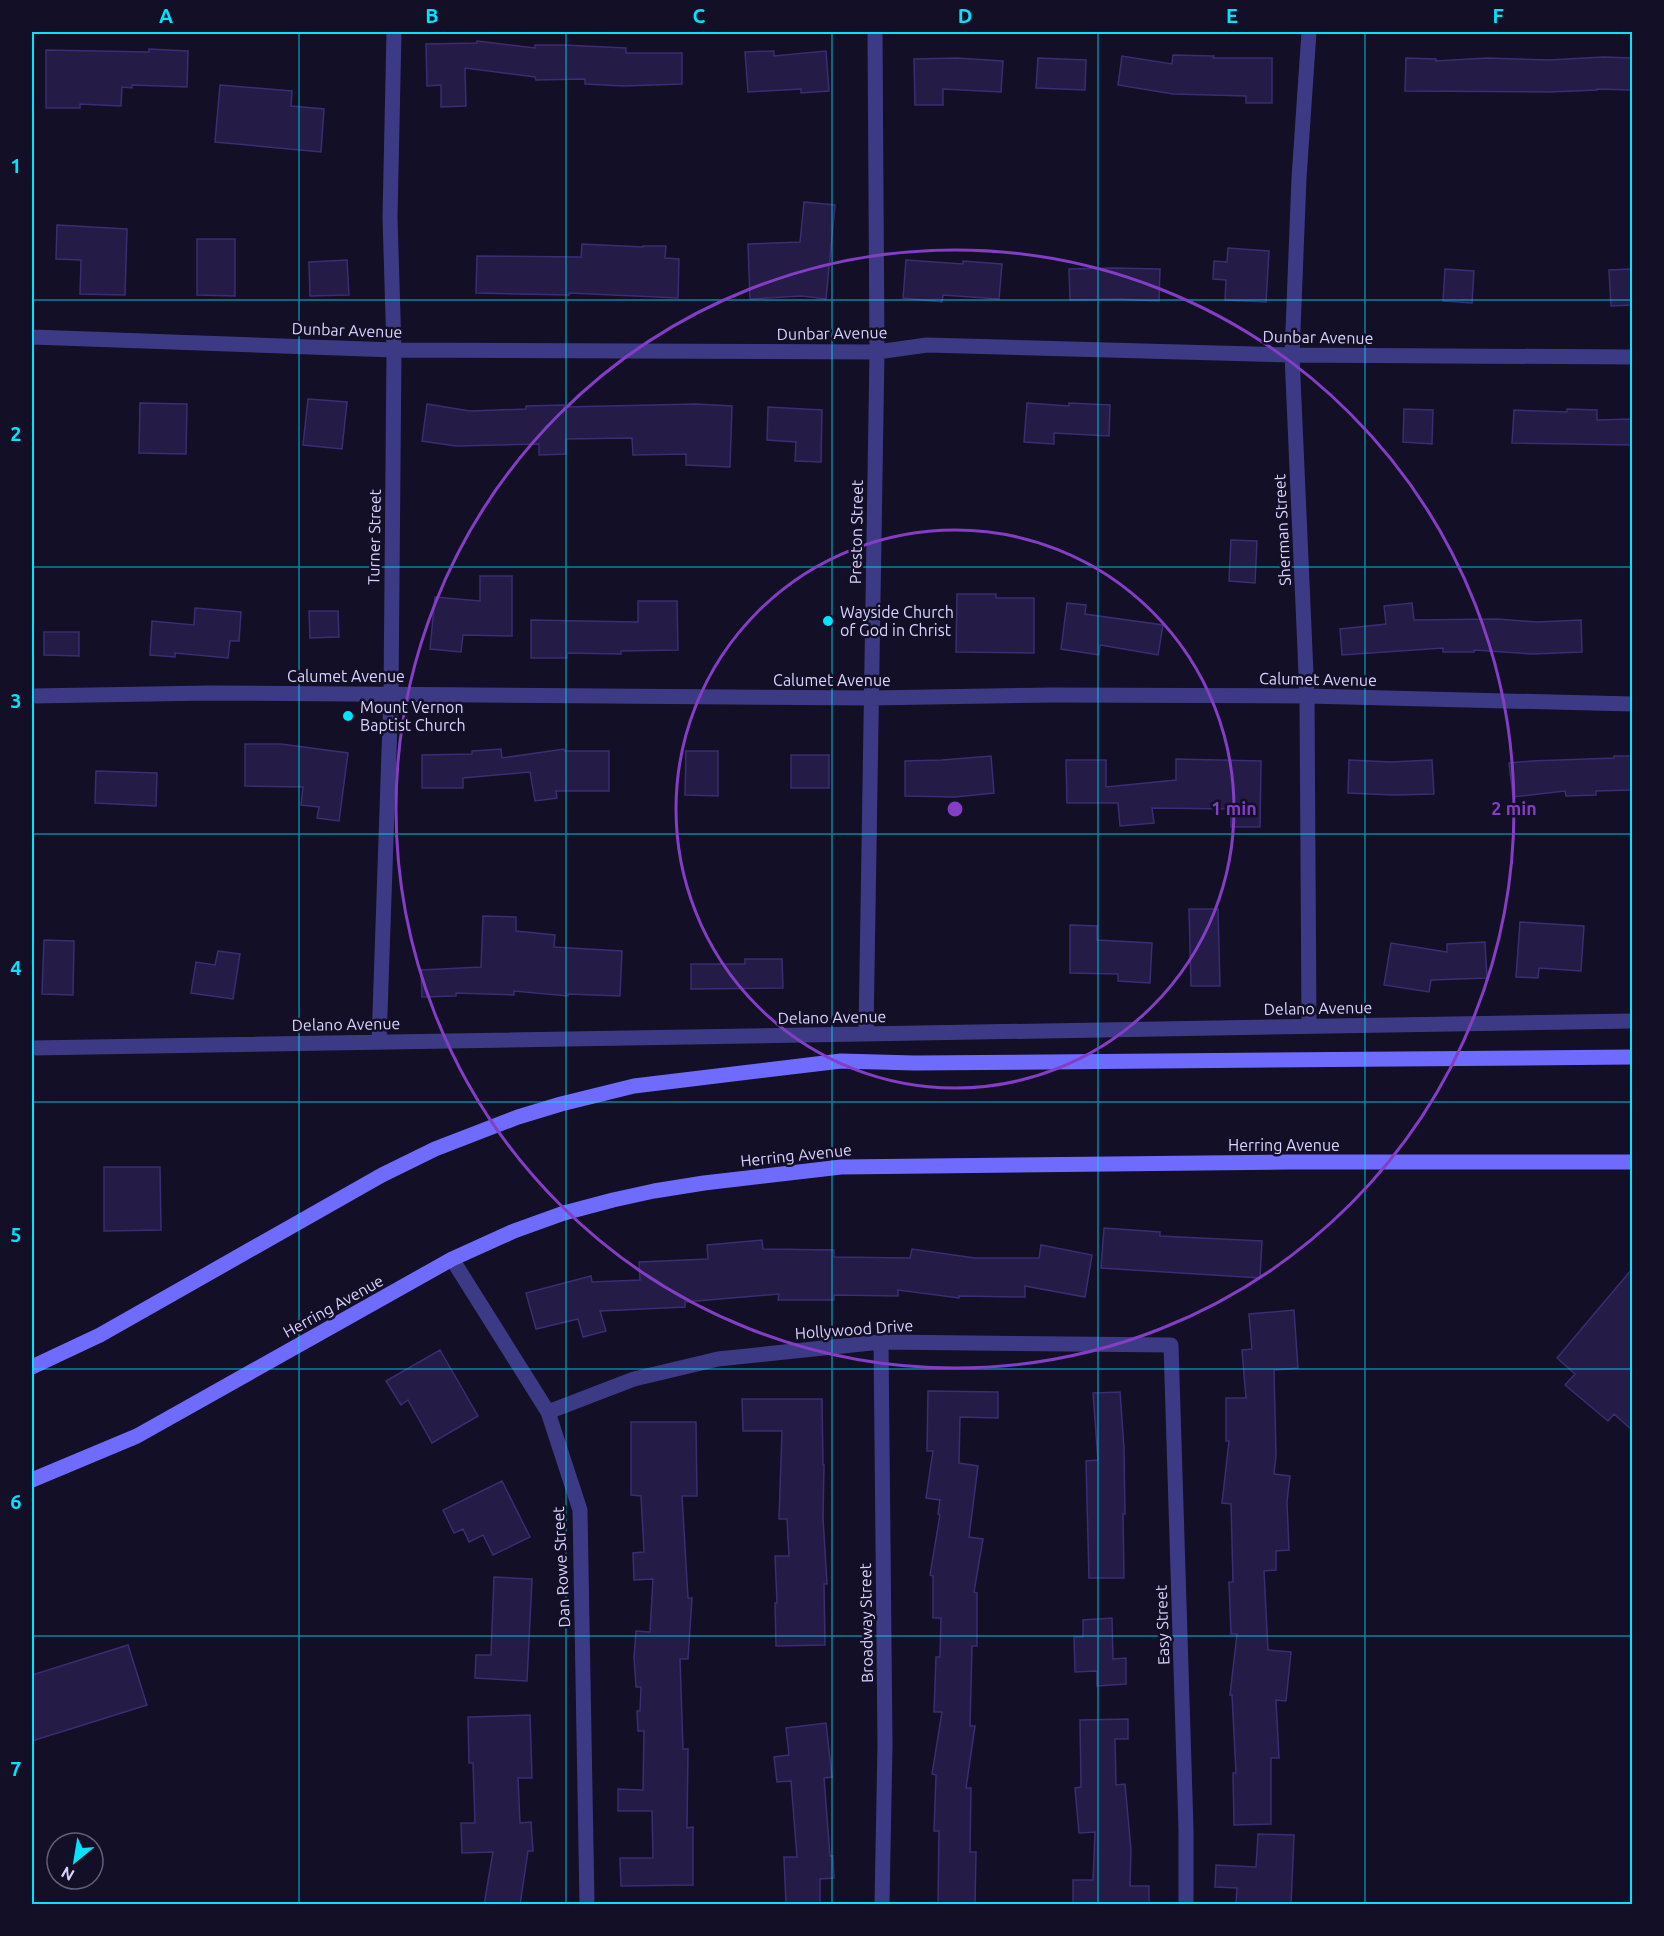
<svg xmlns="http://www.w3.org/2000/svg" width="1664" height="1936" viewBox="0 0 1664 1936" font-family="Ubuntu,sans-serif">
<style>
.building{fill:#241b47;stroke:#3b2d73;stroke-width:1.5}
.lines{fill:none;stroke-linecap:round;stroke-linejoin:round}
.minor{stroke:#3d3a85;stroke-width:15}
.secondary{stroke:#6f6bff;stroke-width:15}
.grid{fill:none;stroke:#00e5ff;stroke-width:1.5;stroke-opacity:0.55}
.ring{fill:none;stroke:#843dc5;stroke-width:3}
.poi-dot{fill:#00e5ff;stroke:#130f26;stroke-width:2}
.labels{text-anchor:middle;stroke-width:5;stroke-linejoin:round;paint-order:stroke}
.street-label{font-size:16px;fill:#d9d4ff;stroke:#130f26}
.poi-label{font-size:16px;fill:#d9d4ff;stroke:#130f26;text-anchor:start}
.centre{fill:#843dc5;stroke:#130f26;stroke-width:3}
.ring-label{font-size:18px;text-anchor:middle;font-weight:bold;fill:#843dc5;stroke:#130f26;stroke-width:5;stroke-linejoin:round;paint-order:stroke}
.neatline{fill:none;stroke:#00e5ff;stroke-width:2}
.grid-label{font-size:20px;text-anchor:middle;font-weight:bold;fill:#00e5ff}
</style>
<rect width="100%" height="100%" fill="#130f26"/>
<path class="building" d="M 477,41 L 535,48 L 535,45 L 564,45 L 626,48 L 626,53 L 682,53 L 682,84 L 624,86 L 585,84 L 585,79 L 536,80 L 535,77 L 465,68 L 466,106 L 441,107 L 441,85 L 427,86 L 426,44 L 477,43 Z
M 149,49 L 188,51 L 187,87 L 132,85 L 132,88 L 122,87 L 121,106 L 80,104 L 80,108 L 46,108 L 46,50 L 149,52 Z
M 774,51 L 774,56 L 826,51 L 829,91 L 801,93 L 801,89 L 748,92 L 745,52 Z
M 1173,55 L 1214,56 L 1213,58 L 1272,58 L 1272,103 L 1246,103 L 1246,96 L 1173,94 L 1118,85 L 1122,56 L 1172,64 Z
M 1603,57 L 1632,58 L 1632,90 L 1597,89 L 1597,90 L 1549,92 L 1405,91 L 1406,58 L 1436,59 L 1436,61 L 1487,58 L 1549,60 Z
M 957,58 L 1003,61 L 1001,92 L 943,89 L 943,105 L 915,105 L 914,59 Z
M 1038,58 L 1086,60 L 1085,90 L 1036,88 Z
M 220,85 L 292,91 L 291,106 L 324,109 L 321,152 L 215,142 Z
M 804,202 L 835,205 L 826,299 L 802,296 L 750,299 L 748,244 L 800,242 Z
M 57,225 L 127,229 L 125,295 L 80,294 L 81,260 L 56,259 Z
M 197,239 L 235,239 L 235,296 L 197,295 Z
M 582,244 L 643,247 L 643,246 L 666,246 L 665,258 L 679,259 L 678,298 L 569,293 L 569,295 L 476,293 L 477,256 L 581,257 Z
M 1228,248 L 1269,251 L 1266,302 L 1225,300 L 1226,280 L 1213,279 L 1214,261 L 1227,262 Z
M 347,260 L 349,295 L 310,296 L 309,262 Z
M 906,260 L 963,264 L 963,261 L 1002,264 L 999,299 L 943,295 L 942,302 L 903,298 Z
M 1114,268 L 1160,269 L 1159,301 L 1118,299 L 1070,300 L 1069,269 Z
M 1445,269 L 1474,271 L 1472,303 L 1443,301 Z
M 1632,269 L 1632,305 L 1611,306 L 1609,270 Z
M 308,399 L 347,402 L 342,449 L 303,445 Z
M 140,403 L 187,404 L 186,454 L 139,453 Z
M 1027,403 L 1069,406 L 1069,403 L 1110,405 L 1109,436 L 1054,433 L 1054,444 L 1024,442 Z
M 427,404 L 470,411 L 526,409 L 526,406 L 564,405 L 564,407 L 696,404 L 732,406 L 730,467 L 686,465 L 686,454 L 633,455 L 632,438 L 566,439 L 566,454 L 539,455 L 539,444 L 456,446 L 422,441 Z
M 768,407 L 822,410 L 821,462 L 795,461 L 796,442 L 767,440 Z
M 1404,409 L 1433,410 L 1432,444 L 1403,442 Z
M 1567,409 L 1597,410 L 1597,420 L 1632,419 L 1632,445 L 1512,443 L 1514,410 L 1567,412 Z
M 1231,540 L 1257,541 L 1255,583 L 1229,581 Z
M 480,576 L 512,576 L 512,636 L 463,635 L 461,652 L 430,649 L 435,597 L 480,601 Z
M 957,594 L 996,594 L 996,598 L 1034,598 L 1034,653 L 956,652 Z
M 638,601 L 677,601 L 678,650 L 621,651 L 621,654 L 567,653 L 567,658 L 531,658 L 531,620 L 638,622 Z
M 1067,603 L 1086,605 L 1085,614 L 1163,625 L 1158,655 L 1100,645 L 1099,655 L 1061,649 Z
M 1412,603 L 1414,620 L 1498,619 L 1537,622 L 1581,620 L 1582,652 L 1532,654 L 1474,650 L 1474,652 L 1443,652 L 1443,648 L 1342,655 L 1340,629 L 1386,624 L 1384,606 Z
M 195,608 L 241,612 L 239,641 L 230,641 L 228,658 L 175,653 L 175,657 L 150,655 L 152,621 L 194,625 Z
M 309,611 L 338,611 L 339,637 L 310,638 Z
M 44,632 L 79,632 L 79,656 L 44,655 Z
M 245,744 L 281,744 L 348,753 L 339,821 L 317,818 L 319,807 L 301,805 L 303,787 L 245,786 Z
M 501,749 L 502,758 L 564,749 L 565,751 L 609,751 L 609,791 L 556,791 L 557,798 L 535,801 L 530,772 L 463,778 L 463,788 L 422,788 L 422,755 L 472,754 L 472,751 Z
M 686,751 L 718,751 L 718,796 L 685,795 Z
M 791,755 L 829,755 L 829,788 L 791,788 Z
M 991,756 L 994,793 L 955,797 L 905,796 L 905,761 L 942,760 Z
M 1614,756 L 1632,756 L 1632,790 L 1596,791 L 1596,795 L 1566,796 L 1565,791 L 1513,797 L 1509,763 L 1531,761 L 1614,758 Z
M 1176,759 L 1261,761 L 1260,827 L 1231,827 L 1231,809 L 1152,808 L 1154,823 L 1120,826 L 1118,803 L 1067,803 L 1066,760 L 1106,760 L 1106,787 L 1176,780 Z
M 1349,760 L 1390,762 L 1432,760 L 1434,794 L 1394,795 L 1348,793 Z
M 96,771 L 157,773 L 156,806 L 95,803 Z
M 1189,909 L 1218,909 L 1220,986 L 1191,986 Z
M 483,916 L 516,917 L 516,931 L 555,935 L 554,947 L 622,951 L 620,996 L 568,994 L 568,996 L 514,991 L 514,995 L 456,993 L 456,996 L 422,997 L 421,970 L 481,967 Z
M 1520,922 L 1584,926 L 1581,971 L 1539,968 L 1538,978 L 1516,977 Z
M 1070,925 L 1097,926 L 1097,940 L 1152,943 L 1150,983 L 1118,981 L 1118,974 L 1070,973 Z
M 44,940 L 74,941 L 73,995 L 42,994 Z
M 1485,942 L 1487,978 L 1431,980 L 1429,992 L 1384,985 L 1391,943 L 1447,952 L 1447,944 Z
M 218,951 L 240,954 L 233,999 L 191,993 L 196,962 L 215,965 Z
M 745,959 L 782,959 L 783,988 L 691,989 L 691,964 L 745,964 Z
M 104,1167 L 160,1167 L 161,1230 L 104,1231 Z
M 1104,1228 L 1160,1232 L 1160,1236 L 1262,1241 L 1260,1278 L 1101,1268 Z
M 762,1240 L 763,1249 L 834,1250 L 834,1257 L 910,1258 L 912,1249 L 975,1258 L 1039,1258 L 1041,1245 L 1092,1255 L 1085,1297 L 1025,1286 L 1025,1297 L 959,1296 L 959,1298 L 898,1290 L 898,1296 L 834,1295 L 834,1300 L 778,1300 L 779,1294 L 685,1302 L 685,1307 L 600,1311 L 606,1331 L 583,1337 L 578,1319 L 536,1329 L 526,1293 L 591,1276 L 592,1282 L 640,1280 L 639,1262 L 708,1259 L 707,1245 Z
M 1632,1269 L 1632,1430 L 1614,1414 L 1608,1421 L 1565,1385 L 1575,1374 L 1557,1358 Z
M 1294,1310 L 1298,1368 L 1274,1370 L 1276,1455 L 1274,1474 L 1290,1476 L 1287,1502 L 1289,1550 L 1276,1551 L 1276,1570 L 1264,1571 L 1268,1650 L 1291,1652 L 1286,1701 L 1276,1700 L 1279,1758 L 1271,1758 L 1271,1824 L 1234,1825 L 1233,1773 L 1236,1773 L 1232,1695 L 1230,1695 L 1237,1634 L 1231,1634 L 1229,1582 L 1233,1582 L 1231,1504 L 1222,1503 L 1229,1441 L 1226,1441 L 1226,1398 L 1246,1398 L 1242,1350 L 1252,1349 L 1249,1314 Z
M 440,1350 L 478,1416 L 432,1443 L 408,1400 L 401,1405 L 386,1381 Z
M 928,1391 L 998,1392 L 998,1418 L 960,1417 L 959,1463 L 978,1466 L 969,1537 L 983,1539 L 974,1592 L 977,1593 L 977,1646 L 972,1646 L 970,1726 L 975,1726 L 966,1788 L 971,1788 L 970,1852 L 976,1852 L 975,1905 L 938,1905 L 939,1831 L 934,1831 L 936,1775 L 932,1774 L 942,1712 L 934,1712 L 936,1657 L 940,1657 L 941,1618 L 933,1618 L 933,1576 L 930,1575 L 940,1515 L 938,1514 L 940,1500 L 926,1498 L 933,1451 L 927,1451 Z
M 1120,1392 L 1124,1448 L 1125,1514 L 1123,1514 L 1124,1578 L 1089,1578 L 1086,1461 L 1098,1460 L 1093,1393 Z
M 742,1399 L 822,1399 L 823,1465 L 824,1465 L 823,1518 L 827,1584 L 824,1584 L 825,1645 L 776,1646 L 775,1603 L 777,1603 L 775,1556 L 789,1556 L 787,1519 L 779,1519 L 782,1431 L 743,1431 Z
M 631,1422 L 696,1422 L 697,1496 L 682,1496 L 688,1598 L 692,1598 L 688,1659 L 680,1659 L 683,1749 L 688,1749 L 687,1828 L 693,1827 L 693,1885 L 621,1886 L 620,1858 L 653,1858 L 652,1811 L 618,1811 L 618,1789 L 643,1790 L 644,1731 L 638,1731 L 637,1711 L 640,1711 L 641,1687 L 636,1687 L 634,1657 L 636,1631 L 650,1632 L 653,1579 L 634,1580 L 633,1553 L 644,1552 L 641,1496 L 631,1495 Z
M 502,1481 L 530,1537 L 493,1555 L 483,1535 L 469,1542 L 463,1529 L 454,1533 L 443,1510 Z
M 494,1577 L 532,1579 L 527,1681 L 475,1678 L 476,1655 L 491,1655 Z
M 1112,1618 L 1113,1659 L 1126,1658 L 1126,1684 L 1097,1686 L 1097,1671 L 1075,1672 L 1074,1637 L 1083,1637 L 1083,1620 Z
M 128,1645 L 147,1705 L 32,1741 L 32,1675 Z
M 530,1715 L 532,1778 L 518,1778 L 520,1823 L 531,1822 L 533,1851 L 528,1851 L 520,1905 L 484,1905 L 493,1852 L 462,1853 L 461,1823 L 475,1823 L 473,1763 L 469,1763 L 468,1717 Z
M 1128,1719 L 1128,1739 L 1115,1739 L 1116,1785 L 1125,1784 L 1131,1850 L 1130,1886 L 1149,1886 L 1149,1905 L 1073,1903 L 1073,1880 L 1093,1880 L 1095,1832 L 1079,1833 L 1075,1788 L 1081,1787 L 1080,1720 Z
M 826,1723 L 832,1777 L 824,1778 L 830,1856 L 833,1856 L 834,1878 L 820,1879 L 820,1905 L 786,1905 L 784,1857 L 797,1857 L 791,1781 L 777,1782 L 774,1757 L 789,1755 L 786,1728 Z
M 1258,1834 L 1294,1835 L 1291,1905 L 1236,1905 L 1237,1888 L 1215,1887 L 1216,1865 L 1256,1867 Z"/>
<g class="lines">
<path class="minor" d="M 1309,32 L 1299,178 L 1292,355 L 1307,696 L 1309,1026
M 32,337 L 394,350 L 877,352 L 927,345 L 1292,355 L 1632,357
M 32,696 L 210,693 L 871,698 L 1054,695 L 1307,696 L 1632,704
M 866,1034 L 877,352 L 875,32
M 379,1042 L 391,694 L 394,350 L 390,217 L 394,32
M 32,1048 L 1632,1021
M 452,1259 L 548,1412 L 580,1510 L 587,1904
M 881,1342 L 885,1744 L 882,1904
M 548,1412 L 634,1379 L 718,1359 L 881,1342 L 1171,1345 L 1186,1829 L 1186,1904"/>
<path class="secondary" d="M 32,1367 L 100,1335 L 382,1175 L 435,1149 L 518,1117 L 561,1104 L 634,1086 L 841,1061 L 914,1063 L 1632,1057
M 32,1480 L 137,1436 L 452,1259 L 514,1231 L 564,1213 L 613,1200 L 654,1191 L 704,1183 L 841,1167 L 1288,1162 L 1632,1162"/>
</g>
<path class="grid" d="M 299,32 L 299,1904M 566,32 L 566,1904M 832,32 L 832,1904M 1098,32 L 1098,1904M 1365,32 L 1365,1904M 32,300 L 1632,300M 32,567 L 1632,567M 32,834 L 1632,834M 32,1102 L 1632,1102M 32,1369 L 1632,1369M 32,1636 L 1632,1636"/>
<g class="ring">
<circle cx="955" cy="809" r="279"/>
<circle cx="955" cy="809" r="559"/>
</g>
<g class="poi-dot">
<circle cx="828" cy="621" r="6"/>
<circle cx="348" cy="716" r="6"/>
</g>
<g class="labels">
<g class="street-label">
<text transform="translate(347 330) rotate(2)" y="6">Dunbar Avenue</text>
<text transform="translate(832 333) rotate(-1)" y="6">Dunbar Avenue</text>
<text transform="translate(1318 337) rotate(1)" y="6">Dunbar Avenue</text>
<text transform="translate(1282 530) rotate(-93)" y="6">Sherman Street</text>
<text transform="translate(856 532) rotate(-89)" y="6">Preston Street</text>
<text transform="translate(374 537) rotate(-89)" y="6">Turner Street</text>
<text x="346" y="682">Calumet Avenue</text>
<text transform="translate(1318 679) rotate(1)" y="6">Calumet Avenue</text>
<text x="832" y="686">Calumet Avenue</text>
<text transform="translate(1318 1008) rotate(-1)" y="6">Delano Avenue</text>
<text transform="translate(832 1017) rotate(-1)" y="6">Delano Avenue</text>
<text transform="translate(346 1024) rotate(-1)" y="6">Delano Avenue</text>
<text x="1284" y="1151">Herring Avenue</text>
<text transform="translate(796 1155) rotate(-6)" y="6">Herring Avenue</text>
<text transform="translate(333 1306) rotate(-29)" y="6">Herring Avenue</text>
<text transform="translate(854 1329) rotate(-4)" y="6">Hollywood Drive</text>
<text transform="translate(561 1567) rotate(-93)" y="6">Dan Rowe Street</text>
<text transform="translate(866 1623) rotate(-91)" y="6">Broadway Street</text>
<text transform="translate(1162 1625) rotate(-92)" y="6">Easy Street</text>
</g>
<g class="poi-label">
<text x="840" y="618">Wayside Church<tspan x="840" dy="18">of God in Christ</tspan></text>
<text x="360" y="713">Mount Vernon<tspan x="360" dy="18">Baptist Church</tspan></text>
</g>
</g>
<circle cx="955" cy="809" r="9" class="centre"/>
<g class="ring-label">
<text x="1234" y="815">1 min</text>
<text x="1514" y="815">2 min</text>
</g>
<rect width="1664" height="1936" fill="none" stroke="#130f26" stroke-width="66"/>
<g transform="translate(75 1861) rotate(210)"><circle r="28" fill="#130f26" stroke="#625e7d" stroke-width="1.5"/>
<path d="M0-4.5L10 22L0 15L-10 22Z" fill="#00e5ff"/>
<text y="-9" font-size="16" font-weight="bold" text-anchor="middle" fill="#d9d4ff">N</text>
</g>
<rect x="33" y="33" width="1598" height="1870" class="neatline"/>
<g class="grid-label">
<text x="166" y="23">A</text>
<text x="432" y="23">B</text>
<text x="699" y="23">C</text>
<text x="965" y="23">D</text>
<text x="1232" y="23">E</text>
<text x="1498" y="23">F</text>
<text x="16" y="173">1</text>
<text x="16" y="441">2</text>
<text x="16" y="708">3</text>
<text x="16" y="975">4</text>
<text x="16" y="1242">5</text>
<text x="16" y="1509">6</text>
<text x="16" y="1776">7</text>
</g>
</svg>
